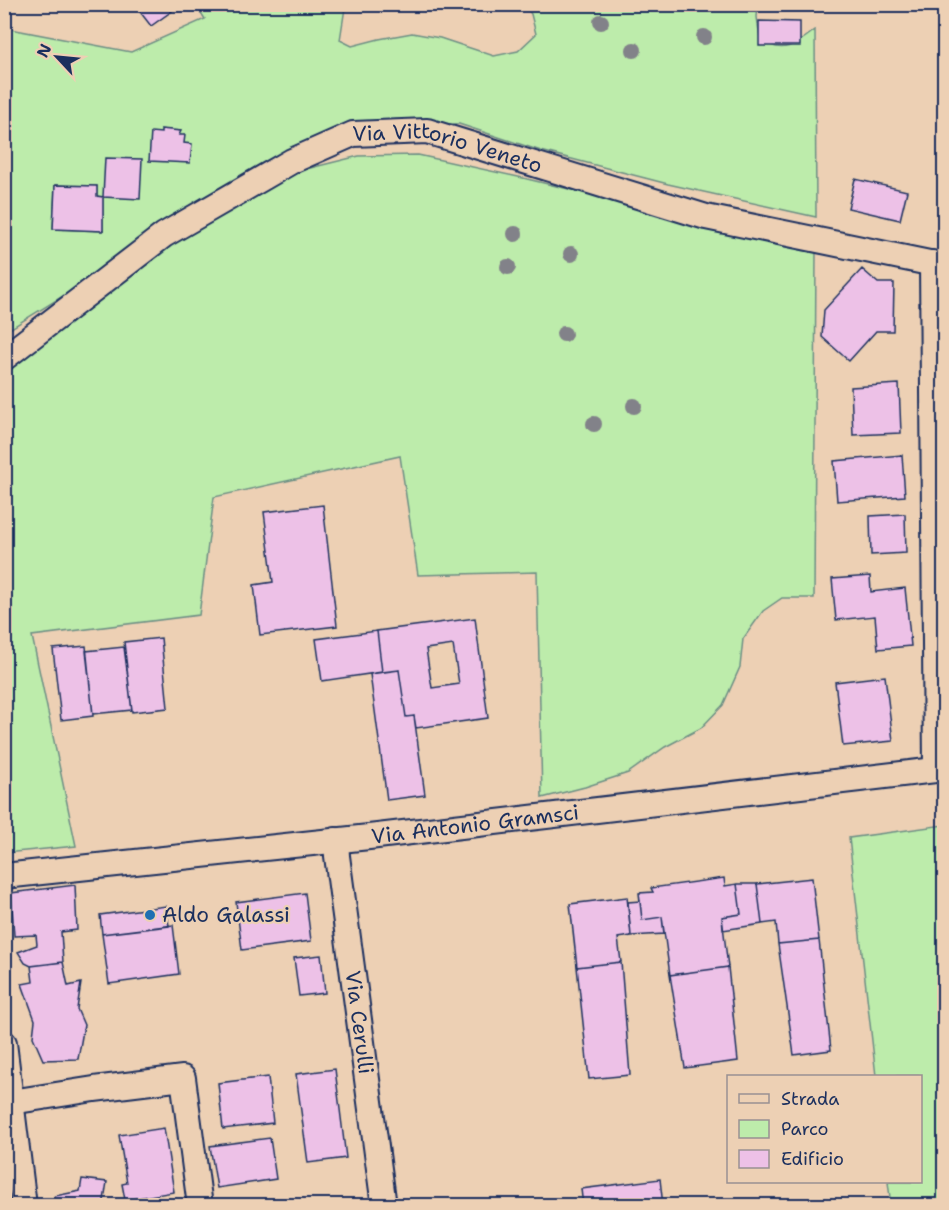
<svg xmlns="http://www.w3.org/2000/svg" width="949" height="1210" viewBox="0 0 949 1210" font-family="'Shantell Sans',sans-serif">
<style>
.green{fill:#bdecab;stroke:#6c8e84;stroke-width:1.5;fill-rule:evenodd}
.building{fill:#edc1e7;stroke:#1b2f5e;stroke-width:1.5;fill-rule:evenodd}
.lines{fill:none;stroke-linecap:round;stroke-linejoin:round}
.minor-casing{stroke:#1b2f5e;stroke-width:28}
.minor{stroke:#edd0b4;stroke-width:24}
.tree{fill:#828289}
.poi-dot{fill:#1f6fb2;stroke:#edd0b4;stroke-width:2}
.labels{text-anchor:middle;stroke-width:4.5;stroke-linejoin:round;paint-order:stroke}
.street-label{font-size:21px;fill:#1b2f5e;stroke:#edd0b4}
.poi-label{font-size:21px;fill:#1b2f5e;stroke:#edd0b4;text-anchor:start}
</style>
<rect width="100%" height="100%" fill="#edd0b4"/>
<filter id="ink" filterUnits="userSpaceOnUse"><feTurbulence type="fractalNoise" baseFrequency=".0167" numOctaves="2"/><feDisplacementMap in="SourceGraphic" scale="12" xChannelSelector="R" yChannelSelector="G"/><feConvolveMatrix kernelMatrix="1 2 1 2 8 2 1 2 1" color-interpolation-filters="sRGB"/></filter>
<g filter="url(#ink)">
<path class="green" d="M 196,5 L 347,5 L 345,8 L 340,40 L 352,46 L 379,39 L 412,33 L 440,38 L 494,56 L 518,51 L 536,34 L 531,14 L 525,5 L 758,5 L 757,17 L 760,39 C 782,56 796,45 815,30 L 816,217 L 668,184 L 541,151 L 459,124 L 381,122 L 290,155 L 5,332 L 5,28 L 131,52 L 205,19 ZM 55,185 L 97,186 L 97,196 L 103,198 L 103,231 L 53,229 Z
M 418,155 L 523,178 L 816,249 L 814,598 L 782,598 L 763,611 L 743,639 L 740,667 L 723,705 L 701,728 L 665,747 L 628,773 L 585,787 L 542,798 L 537,572 L 418,575 L 400,456 L 214,497 L 199,615 L 32,636 L 76,846 L 5,853 L 5,368 L 170,241 L 294,172 L 359,156 Z
M 944,825 L 944,1205 L 891,1205 L 888,1182 L 920,1182 L 920,1076 L 876,1076 L 849,838 Z"/>
<path class="building" d="M 143,4 L 167,4 L 172,11 L 151,26 L 137,8 Z
M 759,21 L 800,22 L 800,46 L 759,46 Z
M 161,129 L 181,131 L 179,135 L 185,135 L 184,143 L 192,144 L 190,163 L 149,161 L 151,132 L 161,133 Z
M 105,158 L 142,159 L 140,199 L 103,197 Z
M 855,179 L 907,191 L 900,220 L 848,208 Z
M 55,185 L 97,186 L 97,196 L 103,197 L 103,231 L 53,229 Z
M 862,269 L 878,283 L 894,283 L 893,331 L 876,331 L 849,361 L 822,337 L 824,310 Z
M 899,384 L 901,433 L 853,435 L 851,387 Z
M 902,455 L 905,496 L 837,501 L 834,461 Z
M 323,505 L 337,626 L 260,635 L 254,585 L 273,582 L 264,512 Z
M 905,514 L 906,553 L 871,555 L 870,516 Z
M 870,576 L 871,592 L 905,588 L 911,646 L 878,649 L 875,616 L 836,620 L 832,579 Z
M 475,618 L 488,718 L 416,728 L 414,716 L 406,717 L 399,670 L 382,672 L 377,631 ZM 453,645 L 459,684 L 432,688 L 426,649 Z
M 377,631 L 382,672 L 322,681 L 316,639 Z
M 161,638 L 168,708 L 132,712 L 124,642 Z
M 86,646 L 93,716 L 61,720 L 53,649 Z
M 124,647 L 132,710 L 93,714 L 86,651 Z
M 399,670 L 406,717 L 414,716 L 425,795 L 387,800 L 370,674 Z
M 885,676 L 893,741 L 843,746 L 835,682 Z
M 724,878 L 725,886 L 737,884 L 741,914 L 722,917 L 728,967 L 670,975 L 662,917 L 642,920 L 639,893 L 653,892 L 651,888 Z
M 812,878 L 819,940 L 778,944 L 776,922 L 762,924 L 757,884 Z
M 737,884 L 757,884 L 762,924 L 723,930 L 722,917 L 741,914 Z
M 75,885 L 77,930 L 61,932 L 63,962 L 31,966 L 25,963 L 18,952 L 37,945 L 36,935 L 14,936 L 11,893 Z
M 305,893 L 311,941 L 242,950 L 236,902 Z
M 627,897 L 631,936 L 618,938 L 621,962 L 577,967 L 570,904 Z
M 640,901 L 642,920 L 662,917 L 664,934 L 631,936 L 628,902 Z
M 166,906 L 169,926 L 102,934 L 100,915 Z
M 173,925 L 179,974 L 109,984 L 102,934 Z
M 819,940 L 831,1050 L 794,1055 L 778,944 Z
M 321,955 L 325,993 L 299,996 L 294,958 Z
M 63,962 L 68,986 L 81,983 L 77,1009 L 84,1025 L 78,1059 L 43,1060 L 33,1037 L 35,1020 L 22,984 L 33,982 L 31,966 Z
M 621,962 L 630,1075 L 589,1079 L 577,967 Z
M 728,967 L 738,1061 L 685,1068 L 670,975 Z
M 335,1069 L 346,1158 L 308,1163 L 296,1074 Z
M 268,1077 L 273,1123 L 223,1129 L 218,1083 Z
M 164,1128 L 174,1192 L 125,1200 L 122,1184 L 127,1183 L 119,1135 Z
M 270,1138 L 276,1179 L 217,1188 L 210,1146 Z
M 82,1179 L 107,1182 L 103,1206 L 56,1206 L 55,1196 L 80,1191 Z
M 660,1179 L 663,1206 L 583,1206 L 581,1189 Z
M 289,1200 L 289,1206 L 232,1206 Z
M 540,1200 L 541,1206 L 485,1206 Z"/>
<g class="lines">
<g class="minor-casing">
<g id="minor">
<path d="M 932,263 L 936,770"/>
<path id="s1" d="M 4,358 L 164,235 L 292,161 L 353,134 L 427,131 L 706,217 L 944,266"/>
<path id="s2" d="M 336,840 L 337,856 L 384,1206"/>
<path id="s3" d="M 4,876 L 369,837 L 944,769"/>
<path d="M 4,1043 L 24,1206"/>
<path d="M 11,1102 L 94,1089 L 183,1078 L 200,1206"/>
</g>
</g>
<use href="#minor" class="minor"/>
</g>
<g class="tree">
<circle cx="601" cy="22" r="8"/>
<circle cx="704" cy="37" r="8"/>
<circle cx="634" cy="50" r="8"/>
<circle cx="515" cy="234" r="8"/>
<circle cx="571" cy="254" r="8"/>
<circle cx="508" cy="267" r="8"/>
<circle cx="564" cy="334" r="8"/>
<circle cx="634" cy="406" r="8"/>
<circle cx="594" cy="424" r="8"/>
</g>
</g>
<circle class="poi-dot" cx="150" cy="915" r="6"/>
<g class="labels">
<g class="street-label">
<text dy="7" stroke="none"><textPath href="#s1" startOffset="513">Via Vittorio Veneto</textPath></text>
<text dy="7" stroke="none"><textPath href="#s3" startOffset="474">Via Antonio Gramsci</textPath></text>
<text dy="7" stroke="none"><textPath href="#s2" startOffset="184">Via Cerulli</textPath></text>
</g>
<g class="poi-label">
<text x="162" y="922">Aldo Galassi</text>
</g>
</g>
<rect width="949" height="1210" fill="none" stroke="#edd0b4" stroke-width="24"/>
<rect x="12" y="12" width="925" height="1186" fill="none" stroke="#1b2f5e" stroke-width="2" filter="url(#ink)"/>
<rect x="727" y="1075" width="195" height="108" fill="#edd0b4" stroke="#999092" stroke-width="1.5"/>
<rect x="739" y="1094" width="30" height="9" fill="#edd0b4" stroke="#999092" stroke-width="1.5"/>
<text x="781" y="1105" font-size="18" fill="#1b2f5e">Strada</text>
<rect x="739" y="1120" width="30" height="18" fill="#bdecab" stroke="#999092" stroke-width="1.5"/>
<text x="781" y="1135" font-size="18" fill="#1b2f5e">Parco</text>
<rect x="739" y="1150" width="30" height="18" fill="#edc1e7" stroke="#999092" stroke-width="1.5"/>
<text x="781" y="1165" font-size="18" fill="#1b2f5e">Edificio</text>
<g transform="translate(57 57) rotate(296)" stroke="#edd0b4" stroke-width="4.5" paint-order="stroke">
<path d="M0-4.5L10 22L0 15L-10 22Z" fill="#1b2f5e"/>
<text y="-9" font-size="16" font-weight="bold" text-anchor="middle" fill="#1b2f5e">N</text>
</g>
</svg>
